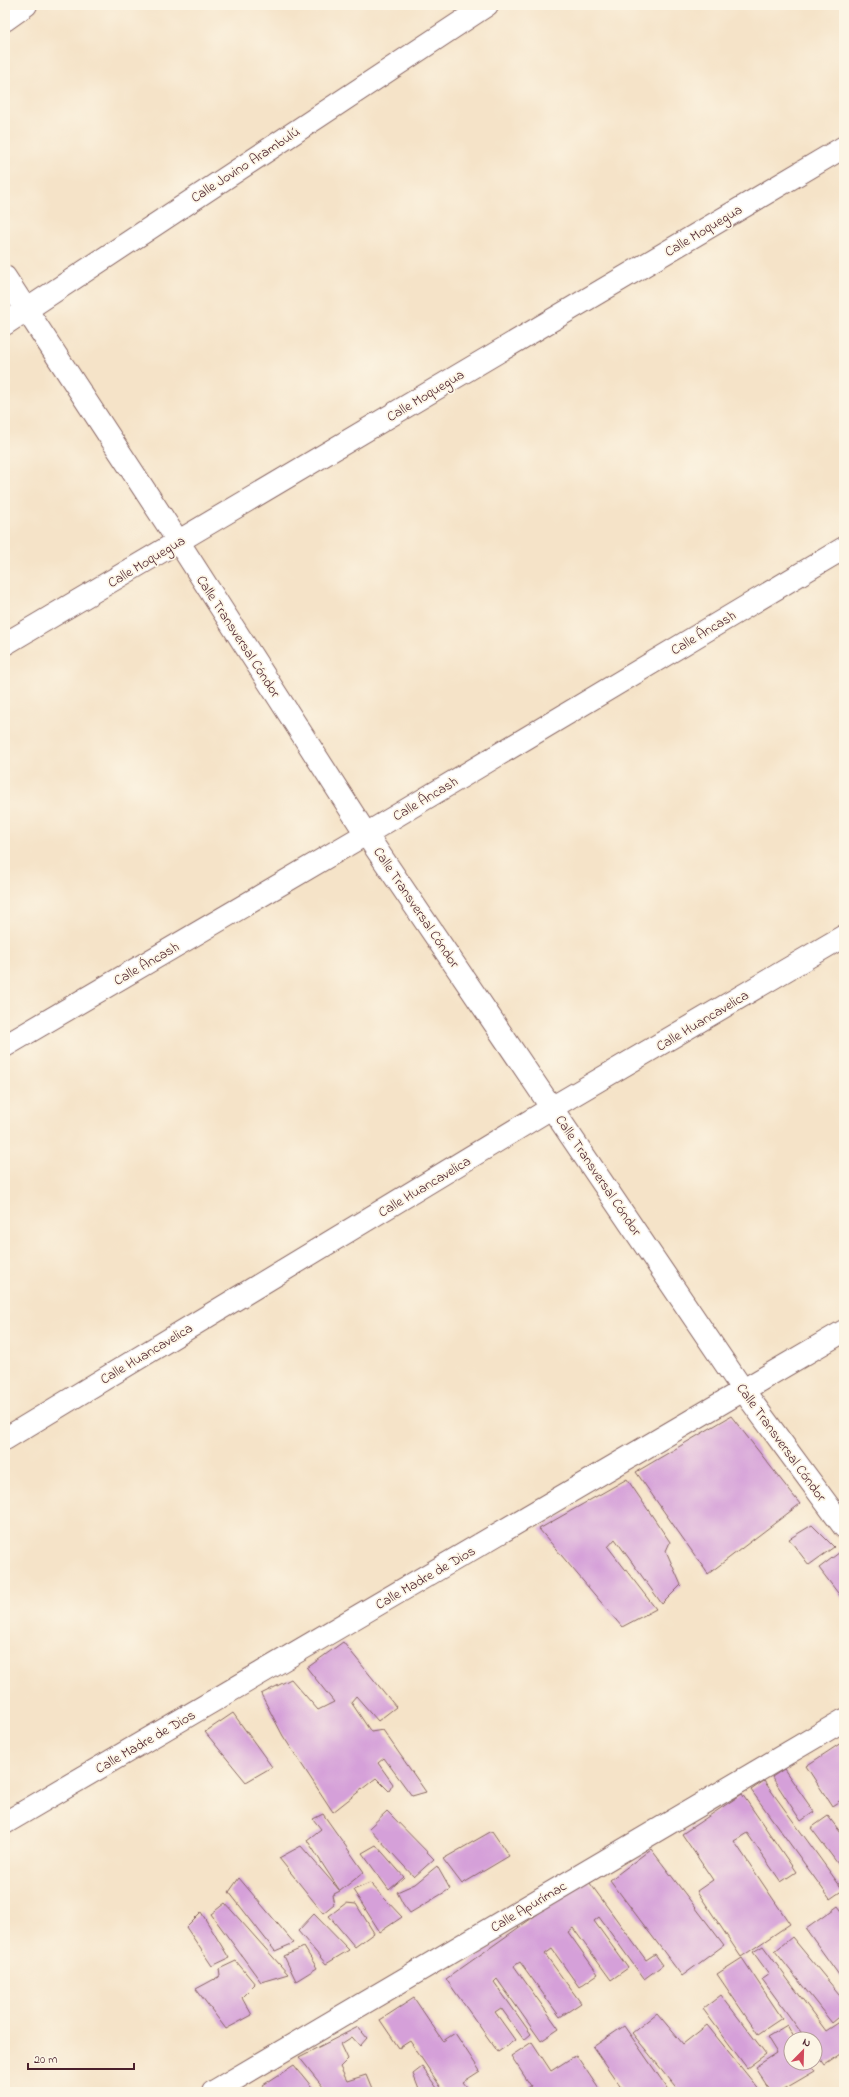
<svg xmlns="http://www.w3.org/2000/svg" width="849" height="2097" viewBox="0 0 849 2097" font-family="'Indie Flower',sans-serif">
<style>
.building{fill:#d5a0d9}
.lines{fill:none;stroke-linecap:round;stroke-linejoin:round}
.minor-casing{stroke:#866462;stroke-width:24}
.minor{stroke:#fff;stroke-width:22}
.labels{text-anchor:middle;stroke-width:3.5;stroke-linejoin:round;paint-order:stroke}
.street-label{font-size:14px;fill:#4a1f2b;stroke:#fcf5e5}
</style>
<rect width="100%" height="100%" fill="#fcf5e5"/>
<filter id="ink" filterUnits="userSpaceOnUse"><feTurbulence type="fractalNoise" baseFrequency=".025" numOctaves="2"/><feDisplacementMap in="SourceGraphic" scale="8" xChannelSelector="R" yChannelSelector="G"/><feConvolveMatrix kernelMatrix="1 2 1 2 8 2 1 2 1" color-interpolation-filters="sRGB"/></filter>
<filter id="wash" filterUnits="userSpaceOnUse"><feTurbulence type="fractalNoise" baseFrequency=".012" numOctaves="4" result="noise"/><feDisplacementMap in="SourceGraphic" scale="16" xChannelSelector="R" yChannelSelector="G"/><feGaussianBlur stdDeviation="0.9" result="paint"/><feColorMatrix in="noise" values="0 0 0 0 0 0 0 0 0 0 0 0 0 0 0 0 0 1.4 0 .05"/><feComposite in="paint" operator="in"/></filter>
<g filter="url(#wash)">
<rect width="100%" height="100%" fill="#f5e3c8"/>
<g id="blocks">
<path class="building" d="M 731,1416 L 800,1504 L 708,1574 L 636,1472 Z
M 627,1479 L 670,1542 L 666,1551 L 681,1585 L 662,1604 L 615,1539 L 608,1547 L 656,1609 L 622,1627 L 539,1529 Z
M 812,1525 L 834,1547 L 809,1565 L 789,1539 Z
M 844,1549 L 844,1601 L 819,1568 Z
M 343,1642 L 396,1707 L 378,1721 L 356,1696 L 351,1702 L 371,1732 L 383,1730 L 426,1792 L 412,1796 L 384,1758 L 378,1763 L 393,1784 L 389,1791 L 376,1778 L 333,1812 L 283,1736 L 261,1694 L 291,1679 L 318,1710 L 334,1702 L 307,1668 Z
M 233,1713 L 272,1767 L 246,1782 L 205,1732 Z
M 844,1741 L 844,1798 L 832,1806 L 806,1766 Z
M 784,1769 L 814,1812 L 801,1821 L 772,1777 Z
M 764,1781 L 843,1890 L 830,1899 L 751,1790 Z
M 742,1794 L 796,1872 L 781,1882 L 747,1833 L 734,1841 L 790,1924 L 741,1957 L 697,1891 L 713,1880 L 682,1834 Z
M 387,1811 L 434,1859 L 414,1877 L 369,1828 Z
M 323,1814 L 364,1872 L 340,1891 L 307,1840 L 321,1829 L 313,1819 Z
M 828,1816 L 844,1837 L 844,1872 L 811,1828 Z
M 492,1831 L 509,1856 L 462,1884 L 443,1859 Z
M 376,1845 L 404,1877 L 389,1890 L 362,1853 Z
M 301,1846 L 340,1891 L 332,1895 L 334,1904 L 323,1913 L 279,1858 Z
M 651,1849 L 724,1945 L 682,1976 L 610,1880 Z
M 437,1866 L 450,1889 L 410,1913 L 403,1904 L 397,1892 L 415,1884 Z
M 239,1878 L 294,1943 L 275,1951 L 229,1892 Z
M 587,1879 L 646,1960 L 655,1954 L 663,1965 L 644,1979 L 599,1917 L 594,1921 L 628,1968 L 611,1980 L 573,1928 L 568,1932 L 598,1974 L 579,1987 L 552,1949 L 545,1954 L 581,2003 L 560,2017 L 520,1962 L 514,1966 L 559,2029 L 541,2041 L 497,1979 L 494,1982 L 531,2034 L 524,2040 L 501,2008 L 495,2012 L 515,2040 L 498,2052 L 446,1979 Z
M 370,1883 L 402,1917 L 380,1932 L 353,1890 Z
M 225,1903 L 288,1974 L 261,1982 L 211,1914 Z
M 346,1903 L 356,1904 L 374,1933 L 355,1947 L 329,1916 Z
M 838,1906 L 844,1914 L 844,1982 L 806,1929 Z
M 201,1912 L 229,1958 L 212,1966 L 186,1927 Z
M 314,1914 L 349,1950 L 326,1964 L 298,1931 Z
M 792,1937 L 844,2000 L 844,2013 L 832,2023 L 775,1951 Z
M 763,1946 L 826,2031 L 844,2019 L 844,2052 L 825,2065 L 815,2051 L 815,2039 L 806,2039 L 762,1979 L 769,1974 L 753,1952 Z
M 304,1947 L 317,1968 L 296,1981 L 284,1956 Z
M 742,1958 L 782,2018 L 758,2034 L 717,1974 Z
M 236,1961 L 255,1984 L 242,1997 L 252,2015 L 226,2029 L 196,1989 L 220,1976 L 219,1969 Z
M 721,1995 L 766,2054 L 747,2068 L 703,2009 Z
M 414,1998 L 443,2041 L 455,2033 L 480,2071 L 463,2082 L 471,2092 L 444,2092 L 410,2041 L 399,2048 L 380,2020 Z
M 657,2013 L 683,2044 L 707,2025 L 761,2092 L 680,2092 L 632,2033 Z
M 787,2025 L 795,2039 L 791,2039 L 791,2063 L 810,2063 L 815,2071 L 779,2092 L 771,2092 L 755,2067 L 777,2053 L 767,2037 Z
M 624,2026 L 670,2092 L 624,2092 L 593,2047 Z
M 358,2027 L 367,2038 L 360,2046 L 352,2037 L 341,2044 L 348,2059 L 340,2067 L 347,2081 L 366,2075 L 373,2092 L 327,2092 L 299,2057 Z
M 532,2042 L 551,2071 L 576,2055 L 601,2092 L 522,2092 L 531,2086 L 511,2056 Z
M 294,2065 L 316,2092 L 267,2092 L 263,2085 Z
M 422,2067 L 437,2088 L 439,2092 L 420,2092 L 413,2074 Z"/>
</g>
</g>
<g filter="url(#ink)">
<use href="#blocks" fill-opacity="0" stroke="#866462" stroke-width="1"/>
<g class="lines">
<g class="minor-casing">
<path id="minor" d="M 5,20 L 26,5
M 5,277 L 178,541 L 366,834 L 743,1390 L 844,1527
M 5,324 L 487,5
M 5,644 L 844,147
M 5,1046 L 366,834 L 844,548
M 5,1439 L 553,1107 L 844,936
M 5,1823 L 844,1331
M 213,2092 L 844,1720"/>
</g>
<use href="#minor" class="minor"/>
</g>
</g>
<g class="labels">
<g class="street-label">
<text transform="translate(245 164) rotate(-33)" y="5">Calle Jovino Arambulú</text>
<text transform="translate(703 230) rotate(-31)" y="5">Calle Moquegua</text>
<text transform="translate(425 395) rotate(-31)" y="5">Calle Moquegua</text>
<text transform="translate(146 561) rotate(-31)" y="5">Calle Moquegua</text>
<text transform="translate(703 632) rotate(-31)" y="5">Calle Áncash</text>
<text transform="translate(239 636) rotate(57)" y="5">Calle Transversal Cóndor</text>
<text transform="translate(425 798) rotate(-31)" y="5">Calle Áncash</text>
<text transform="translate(417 907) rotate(56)" y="5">Calle Transversal Cóndor</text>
<text transform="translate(146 963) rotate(-30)" y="5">Calle Áncash</text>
<text transform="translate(702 1020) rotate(-31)" y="5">Calle Huancavelica</text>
<text transform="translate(599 1175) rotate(56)" y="5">Calle Transversal Cóndor</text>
<text transform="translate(424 1186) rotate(-31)" y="5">Calle Huancavelica</text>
<text transform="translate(146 1353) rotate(-31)" y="5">Calle Huancavelica</text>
<text transform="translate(782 1442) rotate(54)" y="5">Calle Transversal Cóndor</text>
<text transform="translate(425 1577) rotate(-30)" y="5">Calle Madre de Dios</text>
<text transform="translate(145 1741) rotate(-30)" y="5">Calle Madre de Dios</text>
<text transform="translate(528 1906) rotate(-31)" y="5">Calle Apurímac</text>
</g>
</g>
<rect width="849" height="2097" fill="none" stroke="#fcf5e5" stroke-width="20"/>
<g transform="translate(803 2051) rotate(23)"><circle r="19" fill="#fcf5e5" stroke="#b59f9b"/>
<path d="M0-3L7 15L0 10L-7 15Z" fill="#d1495b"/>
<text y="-6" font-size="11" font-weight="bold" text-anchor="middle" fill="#4a1f2b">N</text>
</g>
<path d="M28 2063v6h106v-6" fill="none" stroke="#4a1f2b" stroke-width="2"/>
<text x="34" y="2063" font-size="12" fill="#4a1f2b" stroke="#fcf5e5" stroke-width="3" paint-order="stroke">20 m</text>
</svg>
